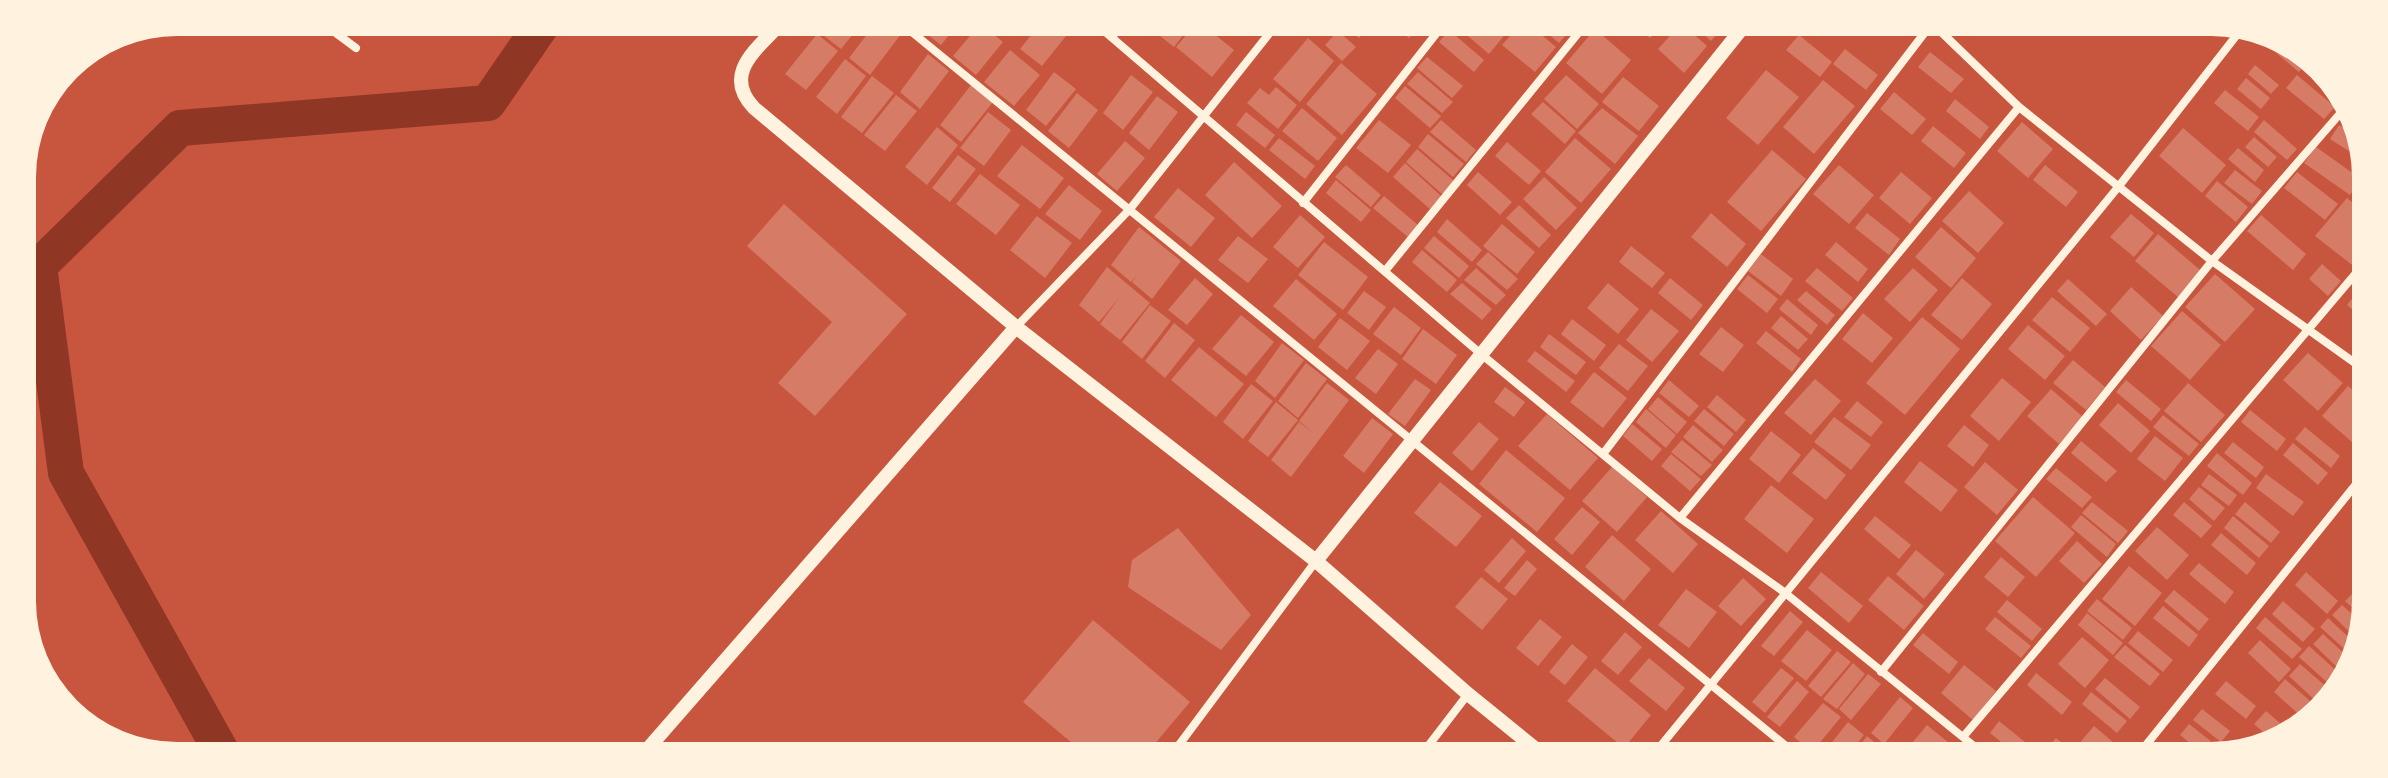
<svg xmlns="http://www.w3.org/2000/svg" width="2388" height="778" viewBox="0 0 2388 778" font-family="'Fira Sans Condensed',sans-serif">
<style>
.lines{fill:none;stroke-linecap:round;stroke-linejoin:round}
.canal{stroke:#8f3625;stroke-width:36}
.building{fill:#d67c66}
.minor{stroke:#fff3e0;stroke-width:8}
.tertiary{stroke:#fff3e0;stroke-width:14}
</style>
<rect width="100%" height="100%" fill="#c8553d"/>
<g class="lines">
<path class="canal" d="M 221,751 L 66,473 L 39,266 L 180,128 L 488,103 L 543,23"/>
</g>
<path class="building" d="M 826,24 L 861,24 L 841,49 L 819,32 Z
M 875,24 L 888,24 L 901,34 L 870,75 L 849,58 Z
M 914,24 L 958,24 L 941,45 Z
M 980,24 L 1003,42 L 976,75 L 953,56 Z
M 1040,24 L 1074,26 L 1042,66 L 1020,49 Z
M 1146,25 L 1191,25 L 1174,47 Z
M 1195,25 L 1203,25 L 1234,50 L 1212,77 L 1176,47 Z
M 1343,25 L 1370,25 L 1359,38 Z
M 1393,25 L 1419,25 L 1409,38 Z
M 1455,25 L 1513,25 L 1489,54 Z
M 1519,26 L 1531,26 L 1556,47 L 1535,72 L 1502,45 Z
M 1539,26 L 1574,26 L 1559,43 Z
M 1636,26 L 1660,26 L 1650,38 Z
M 1679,26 L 1684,26 L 1707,46 L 1684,73 L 1658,49 Z
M 1694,26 L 1721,26 L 1723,27 L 1711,41 Z
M 1595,29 L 1631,60 L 1602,94 L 1566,63 Z
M 1449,30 L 1484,60 L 1474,72 L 1439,42 Z
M 1338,31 L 1356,47 L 1342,61 L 1325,45 Z
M 2261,33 L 2307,62 L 2299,72 L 2257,37 Z
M 817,34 L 838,51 L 806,90 L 785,74 Z
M 1799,35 L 1832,62 L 1820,77 L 1786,50 Z
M 1308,38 L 1334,61 L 1300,102 L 1273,79 Z
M 1845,49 L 1878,75 L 1866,90 L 1833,64 Z
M 1010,50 L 1040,75 L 1014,106 L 984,82 Z
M 1930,52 L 1964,79 L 1951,93 L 1918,67 Z
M 928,54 L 949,71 L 920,109 L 900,92 Z
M 1427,57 L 1463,86 L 1452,98 L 1417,68 Z
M 845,59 L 866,76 L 837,114 L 816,97 Z
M 1341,63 L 1377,94 L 1342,135 L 1306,104 Z
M 2311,64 L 2327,75 L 2340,100 L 2305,71 Z
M 2255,65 L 2279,85 L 2271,94 L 2248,74 Z
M 1766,70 L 1799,97 L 1758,145 L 1726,118 Z
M 1054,72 L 1076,89 L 1046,126 L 1026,110 Z
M 1418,72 L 1453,102 L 1442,113 L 1407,84 Z
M 1131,75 L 1153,92 L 1123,130 L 1103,113 Z
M 1566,75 L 1599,104 L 1577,129 L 1544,99 Z
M 2297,75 L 2335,107 L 2324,119 L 2286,88 Z
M 872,76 L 894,93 L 862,133 L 841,117 Z
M 1623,77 L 1659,106 L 1639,131 L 1602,102 Z
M 2246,78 L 2270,98 L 2261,109 L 2237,89 Z
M 1823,80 L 1855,106 L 1814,154 L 1783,127 Z
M 971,85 L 993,102 L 961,142 L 940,125 Z
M 1405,86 L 1441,116 L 1430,128 L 1395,98 Z
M 1276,87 L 1297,105 L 1278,129 L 1247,103 L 1260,88 L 1269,95 Z
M 2225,90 L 2259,117 L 2248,131 L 2214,103 Z
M 1894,92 L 1926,119 L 1912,135 L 1880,109 Z
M 1077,93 L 1098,110 L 1069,148 L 1048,131 Z
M 896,95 L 917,111 L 885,151 L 864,135 Z
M 1157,96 L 1178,112 L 1149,150 L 1129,133 Z
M 1955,99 L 1989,127 L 1980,139 L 1946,111 Z
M 1543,102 L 1576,131 L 1565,144 L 1531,114 Z
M 1302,108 L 1337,138 L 1318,161 L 1282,131 Z
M 1602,108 L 1638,136 L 1615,164 L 1578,133 Z
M 988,112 L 1011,130 L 984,166 L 960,148 Z
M 1246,112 L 1275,135 L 1265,148 L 1236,125 Z
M 1379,120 L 1411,145 L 1388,173 L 1356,148 Z
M 1441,120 L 1476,150 L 1466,162 L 1430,132 Z
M 2264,120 L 2297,149 L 2287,160 L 2254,132 Z
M 2022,122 L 2053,149 L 2028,178 L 1997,151 Z
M 2339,125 L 2359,138 L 2363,147 L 2363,160 L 2330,139 Z
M 1933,126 L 1966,153 L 1954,168 L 1921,141 Z
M 937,127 L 958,145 L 927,185 L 905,167 Z
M 2183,128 L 2226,165 L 2202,193 L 2159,156 Z
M 1428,134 L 1464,164 L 1453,177 L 1418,147 Z
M 2254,137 L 2277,157 L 2268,167 L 2245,147 Z
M 1279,138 L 1315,166 L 1305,179 L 1269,150 Z
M 1575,138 L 1611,169 L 1581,203 L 1545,172 Z
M 1125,141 L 1145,158 L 1117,191 L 1097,174 Z
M 1507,142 L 1541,171 L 1529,185 L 1495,156 Z
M 1022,145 L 1064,178 L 1040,209 L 997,176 Z
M 2316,147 L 2361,179 L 2350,195 L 2304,163 Z
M 2238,148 L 2264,170 L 2255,182 L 2228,159 Z
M 1417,149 L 1454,181 L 1442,194 L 1406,162 Z
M 1772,150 L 1806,179 L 1761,231 L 1727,202 Z
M 958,155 L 976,169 L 950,202 L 932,188 Z
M 1234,162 L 1282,206 L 1252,238 L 1205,195 Z
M 1405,163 L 1441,196 L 1430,209 L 1393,177 Z
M 1346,165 L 1381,195 L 1371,207 L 1335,177 Z
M 1839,165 L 1874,195 L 1849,224 L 1813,194 Z
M 2045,165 L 2078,192 L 2066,207 L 2033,180 Z
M 2235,170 L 2262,191 L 2252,204 L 2224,183 Z
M 1478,172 L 1512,202 L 1500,215 L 1467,185 Z
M 1901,172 L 1932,198 L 1910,224 L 1879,198 Z
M 2297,172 L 2338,204 L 2325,220 L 2284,188 Z
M 980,174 L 1020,205 L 996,235 L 956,204 Z
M 1544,177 L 1577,208 L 1556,230 L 1523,199 Z
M 1336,180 L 1371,210 L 1361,222 L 1326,193 Z
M 2217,181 L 2248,207 L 2236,222 L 2205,196 Z
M 1069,185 L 1102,211 L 1080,240 L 1045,214 Z
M 1178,188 L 1215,218 L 1191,247 L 1154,217 Z
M 1969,191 L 2004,223 L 1978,253 L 1942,221 Z
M 1384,196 L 1419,226 L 1409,238 L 1373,208 Z
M 2347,198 L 2363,211 L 2363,260 L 2356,268 L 2315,236 Z
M 784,204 L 907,314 L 815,416 L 778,383 L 832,322 L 747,246 Z
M 1519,205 L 1551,235 L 1539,248 L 1506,218 Z
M 1711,213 L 1746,244 L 1727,267 L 1691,237 Z
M 1867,213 L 1900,239 L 1889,255 L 1855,228 Z
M 2131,214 L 2154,233 L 2134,257 L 2110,237 Z
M 1300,215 L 1325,237 L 1298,268 L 1273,247 Z
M 2261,215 L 2306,254 L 2293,270 L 2247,231 Z
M 1037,216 L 1072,243 L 1045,278 L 1010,250 Z
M 1447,219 L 1482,250 L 1472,262 L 1437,232 Z
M 1502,224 L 1535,252 L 1517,274 L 1483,246 Z
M 1139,227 L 1181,261 L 1152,299 L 1132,282 L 1138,274 L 1131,282 L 1111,265 Z
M 1941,227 L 1976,258 L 1951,288 L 1915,257 Z
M 2158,234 L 2200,270 L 2178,297 L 2135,261 Z
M 1238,236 L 1268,259 L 1248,283 L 1218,260 Z
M 1434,236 L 1469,266 L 1459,278 L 1424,248 Z
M 1324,242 L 1368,277 L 1343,310 L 1298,275 Z
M 1836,242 L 1868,269 L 1858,282 L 1825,255 Z
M 1631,246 L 1665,273 L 1652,288 L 1619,262 Z
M 1422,250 L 1457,280 L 1447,292 L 1412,262 Z
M 1488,252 L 1518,279 L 1507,290 L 1476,264 Z
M 1761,254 L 1793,279 L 1781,296 L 1748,271 Z
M 2322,264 L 2341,281 L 2328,296 L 2309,279 Z
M 1107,267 L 1150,303 L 1120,340 L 1100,324 L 1119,298 L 1099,322 L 1079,305 Z
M 1476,268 L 1506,295 L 1496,305 L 1464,280 Z
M 1817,268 L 1853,298 L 1842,311 L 1805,281 Z
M 1913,268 L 1938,290 L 1910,322 L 1884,299 Z
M 2215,274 L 2255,309 L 2225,342 L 2185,307 Z
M 1748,275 L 1778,299 L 1767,313 L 1737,289 Z
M 1195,278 L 1213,294 L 1187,325 L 1168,310 Z
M 1670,278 L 1703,305 L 1691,320 L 1658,293 Z
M 1962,278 L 1992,304 L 1962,340 L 1931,315 Z
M 1296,279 L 1337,314 L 1314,340 L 1273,306 Z
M 2068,279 L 2107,314 L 2096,326 L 2057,291 Z
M 1462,283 L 1492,309 L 1482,320 L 1450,294 Z
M 1608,283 L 1639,309 L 1618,334 L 1587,308 Z
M 2362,286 L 2362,318 L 2347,305 Z
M 2131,287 L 2163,316 L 2141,340 L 2110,311 Z
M 1364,291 L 1386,307 L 1369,330 L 1347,313 Z
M 1806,291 L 1835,315 L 1827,325 L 1797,300 Z
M 2052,297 L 2090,328 L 2070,352 L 2032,320 Z
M 1787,299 L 1818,325 L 1811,335 L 1779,309 Z
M 1150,305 L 1171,321 L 1142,359 L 1122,342 Z
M 1394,307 L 1421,328 L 1401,355 L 1373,334 Z
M 1651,309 L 1679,331 L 1652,362 L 1626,340 Z
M 2182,311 L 2221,345 L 2190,380 L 2151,346 Z
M 1863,313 L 1893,338 L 1872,363 L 1842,339 Z
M 1241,315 L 1274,342 L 1246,376 L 1212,349 Z
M 1781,316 L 1808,339 L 1798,350 L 1771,328 Z
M 1922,317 L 1960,349 L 1905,415 L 1866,383 Z
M 1340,318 L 1370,341 L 1347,370 L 1318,347 Z
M 1572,319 L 1606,345 L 1594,361 L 1561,334 Z
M 1174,323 L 1195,340 L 1165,378 L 1145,361 Z
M 2028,325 L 2065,356 L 2045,380 L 2008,349 Z
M 1721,327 L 1744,345 L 1723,372 L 1699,354 Z
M 1423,329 L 1457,355 L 1436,384 L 1402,359 Z
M 1766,331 L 1801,359 L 1792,372 L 1756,343 Z
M 1549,334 L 1586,362 L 1576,375 L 1540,347 Z
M 1282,343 L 1304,360 L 1275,398 L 1255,381 Z
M 1619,344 L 1648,366 L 1628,391 L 1599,368 Z
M 1199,347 L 1244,384 L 1216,417 L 1171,380 Z
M 1378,349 L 1398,364 L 1376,394 L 1355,378 Z
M 1535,351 L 1575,381 L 1566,392 L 1527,361 Z
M 2308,353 L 2343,383 L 2318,411 L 2283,380 Z
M 2073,360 L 2105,387 L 2086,410 L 2053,383 Z
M 1306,363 L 1327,379 L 1298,418 L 1278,401 Z
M 1594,372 L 1627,398 L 1603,428 L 1570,402 Z
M 2002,378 L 2031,402 L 1999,441 L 1970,416 Z
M 1415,379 L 1431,390 L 1405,426 L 1388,414 Z
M 1815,379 L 1841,401 L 1811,435 L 1784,413 Z
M 1669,380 L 1699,406 L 1689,417 L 1659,393 Z
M 2126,380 L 2161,409 L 2151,421 L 2116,392 Z
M 1327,383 L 1349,400 L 1291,477 L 1271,460 L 1299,422 L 1315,434 L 1299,421 Z
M 2188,383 L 2225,415 L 2201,442 L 2164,411 Z
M 1251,384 L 1273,401 L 1243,439 L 1223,422 Z
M 2348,386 L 2362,398 L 2362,431 L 2352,442 L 2322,416 Z
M 1505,387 L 1525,402 L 1514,417 L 1494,402 Z
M 2051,389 L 2083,417 L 2059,444 L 2027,416 Z
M 1717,395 L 1746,420 L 1736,432 L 1707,407 Z
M 1658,397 L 1687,422 L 1677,434 L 1648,409 Z
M 1857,401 L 1883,422 L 1871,437 L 1844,417 Z
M 1276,402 L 1298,420 L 1268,457 L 1248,441 Z
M 2118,403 L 2150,431 L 2131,453 L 2099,425 Z
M 1646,409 L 1676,435 L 1666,448 L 1636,422 Z
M 1704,409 L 1734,434 L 1724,446 L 1694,421 Z
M 2250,410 L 2286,439 L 2277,451 L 2241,422 Z
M 1547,414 L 1598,458 L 1570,490 L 1518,446 Z
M 2163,415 L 2199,444 L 2189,456 L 2153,427 Z
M 1834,417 L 1871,445 L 1851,470 L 1814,442 Z
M 1372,418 L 1393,434 L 1364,473 L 1343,456 Z
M 1479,422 L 1499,439 L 1472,471 L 1452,453 Z
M 1632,424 L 1662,449 L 1652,461 L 1623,436 Z
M 1693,425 L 1723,450 L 1712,462 L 1683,437 Z
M 1964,425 L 1989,445 L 1973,467 L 1947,446 Z
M 2305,427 L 2340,456 L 2331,468 L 2295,439 Z
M 1771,431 L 1801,455 L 1779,483 L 1749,459 Z
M 2155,436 L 2183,458 L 2165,481 L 2137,459 Z
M 1682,440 L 1712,465 L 1701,476 L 1671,452 Z
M 2081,441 L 2117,471 L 2106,482 L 2071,453 Z
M 2233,442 L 2264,467 L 2256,478 L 2224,453 Z
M 2293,443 L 2328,473 L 2318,485 L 2283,455 Z
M 1813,448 L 1846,475 L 1826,500 L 1792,473 Z
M 1506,450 L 1565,498 L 1537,532 L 1479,484 Z
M 2217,453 L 2252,483 L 2243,495 L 2207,466 Z
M 1671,454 L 1701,479 L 1690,491 L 1661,466 Z
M 1920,461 L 1958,490 L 1941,512 L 1904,482 Z
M 1985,462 L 2018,490 L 1997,515 L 1964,487 Z
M 1612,467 L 1647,497 L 1617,532 L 1582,501 Z
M 2056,468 L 2092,497 L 2082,508 L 2046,479 Z
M 2209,474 L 2237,495 L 2229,506 L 2201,485 Z
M 2266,474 L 2304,502 L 2293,516 L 2256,488 Z
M 1440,482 L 1482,516 L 1456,547 L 1414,513 Z
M 1771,485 L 1814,519 L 1787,553 L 1744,519 Z
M 2199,487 L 2225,508 L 2214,521 L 2189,499 Z
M 2033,497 L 2075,533 L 2036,577 L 1995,541 Z
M 2092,502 L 2128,531 L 2118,543 L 2082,513 Z
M 2184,502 L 2212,526 L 2201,538 L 2173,515 Z
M 2245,502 L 2280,532 L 2271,543 L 2235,514 Z
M 1582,507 L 1600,522 L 1572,555 L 1554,539 Z
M 1661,511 L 1698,544 L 1673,573 L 1635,540 Z
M 2081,515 L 2116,544 L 2107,557 L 2071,527 Z
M 1875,516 L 1911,545 L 1899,559 L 1864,529 Z
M 2233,516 L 2269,546 L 2259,558 L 2224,528 Z
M 2157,527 L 2189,555 L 2167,580 L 2135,551 Z
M 1178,528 L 1251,615 L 1221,650 L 1128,587 L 1132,560 Z
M 2221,533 L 2256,563 L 2247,575 L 2211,545 Z
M 1612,535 L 1651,569 L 1624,601 L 1585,567 Z
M 1512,538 L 1526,551 L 1499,583 L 1484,570 Z
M 2077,541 L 2102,564 L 2084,583 L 2059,561 Z
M 1916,550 L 1945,574 L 1924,599 L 1896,574 Z
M 2001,557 L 2025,577 L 2008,597 L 1984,577 Z
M 1527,560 L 1537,569 L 1515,596 L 1504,588 Z
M 2199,563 L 2234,592 L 2225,604 L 2189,574 Z
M 2129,566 L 2162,593 L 2135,626 L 2102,599 Z
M 1821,572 L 1863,606 L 1849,623 L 1808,588 Z
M 2306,572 L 2338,601 L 2327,614 L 2295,585 Z
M 1888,576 L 1924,606 L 1904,630 L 1868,600 Z
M 1481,577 L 1508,599 L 1482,630 L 1455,607 Z
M 1743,578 L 1766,599 L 1741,626 L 1718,606 Z
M 1686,589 L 1717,612 L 1689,648 L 1658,625 Z
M 2174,590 L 2209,619 L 2199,631 L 2164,601 Z
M 2355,591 L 2361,596 L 2361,615 L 2345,601 Z
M 2097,599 L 2132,628 L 2123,640 L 2087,611 Z
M 2007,600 L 2042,629 L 2032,641 L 1997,612 Z
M 2283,601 L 2315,629 L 2303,642 L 2272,614 Z
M 2342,605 L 2361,622 L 2360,642 L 2332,615 Z
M 2163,606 L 2198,635 L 2189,647 L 2153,618 Z
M 1790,611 L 1803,622 L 1774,656 L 1761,646 Z
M 2087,613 L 2123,643 L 2113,655 L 2078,625 Z
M 1995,617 L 2031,646 L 2021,658 L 1985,629 Z
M 2265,617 L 2302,649 L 2292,659 L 2256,628 Z
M 2328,618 L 2358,646 L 2351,655 L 2320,627 Z
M 1540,619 L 1562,637 L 1538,666 L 1516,648 Z
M 1093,620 L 1190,702 L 1147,753 L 1084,753 L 1023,702 Z
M 1807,630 L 1832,650 L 1806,681 L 1781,661 Z
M 2138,631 L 2173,660 L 2163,672 L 2128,643 Z
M 1625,632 L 1642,647 L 1618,675 L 1601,661 Z
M 1923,633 L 1958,662 L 1949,674 L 1913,645 Z
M 2323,634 L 2348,657 L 2338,668 L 2313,644 Z
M 2082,637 L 2109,660 L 2085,688 L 2058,664 Z
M 2260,640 L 2291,669 L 2279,682 L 2248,653 Z
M 1572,644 L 1588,657 L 1565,685 L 1549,672 Z
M 2125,645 L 2160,674 L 2150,686 L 2114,657 Z
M 2309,646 L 2339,673 L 2330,685 L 2299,657 Z
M 1837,651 L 1851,662 L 1821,697 L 1808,686 Z
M 1649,658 L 1685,688 L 1666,711 L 1629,681 Z
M 1853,663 L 1865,674 L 1837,709 L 1823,699 Z
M 2300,664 L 2329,689 L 2319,704 L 2289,676 Z
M 1964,665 L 1996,691 L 1973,720 L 1941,693 Z
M 1595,668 L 1651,715 L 1624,748 L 1567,701 Z
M 1781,668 L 1794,678 L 1765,713 L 1752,702 Z
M 2036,673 L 2072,702 L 2062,715 L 2027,685 Z
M 1868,674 L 1881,684 L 1851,720 L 1839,709 Z
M 2105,678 L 2140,707 L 2130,719 L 2095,689 Z
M 2285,679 L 2317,707 L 2305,720 L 2274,692 Z
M 1797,681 L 1809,692 L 1780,727 L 1767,717 Z
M 2226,681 L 2256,706 L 2246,719 L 2215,694 Z
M 2091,692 L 2127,721 L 2117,733 L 2082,704 Z
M 1900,697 L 1913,708 L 1884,744 L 1871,733 Z
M 1823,703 L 1841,717 L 1812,752 L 1794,737 Z
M 2202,709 L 2230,731 L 2221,742 L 2193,720 Z
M 2266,711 L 2288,730 L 2269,737 L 2254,724 Z
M 1999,721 L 2035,750 L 2031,755 L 2017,755 L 1990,733 Z
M 1848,722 L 1864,735 L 1848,755 L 1822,755 Z
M 2189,724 L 2217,746 L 2210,756 L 2206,756 L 2180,735 Z
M 1927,725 L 1954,747 L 1947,755 L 1902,755 Z
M 2094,726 L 2113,742 L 2103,755 L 2088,755 L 2077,746 Z
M 1867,736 L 1880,747 L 1874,755 L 1852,755 Z
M 2056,738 L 2077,755 L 2053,755 L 2046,750 Z
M 2182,748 L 2192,756 L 2176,756 Z"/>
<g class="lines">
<path class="minor" d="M 321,22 L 356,48
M 902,24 L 1797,755
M 1096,24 L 1481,354 L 1680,518 L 1784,592 L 1985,755
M 1936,27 L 2019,107 L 2212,261 L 2362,368
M 1112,37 L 1122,24
M 1303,203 L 1443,25
M 1385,271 L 1584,26
M 1016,327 L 1130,209 L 1276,25
M 1603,454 L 1929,27
M 1680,518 L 2019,107
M 1881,672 L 2212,261 L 2344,109
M 1963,737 L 2362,266
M 1173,753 L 1316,561
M 1422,754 L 1468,694
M 1654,754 L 2119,186 L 2243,27
M 2138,755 L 2361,478"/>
<path class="tertiary" d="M 780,24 C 756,50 722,74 754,108 L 1016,327 L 1316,561 L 1468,694 L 1542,754
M 1316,561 L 1744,26
M 645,752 L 1016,327"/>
</g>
<path d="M0 0H2388V778H0ZM177 36H2211A141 141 0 0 1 2352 177V601A141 141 0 0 1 2211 742H177A141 141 0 0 1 36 601V177A141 141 0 0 1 177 36Z" fill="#fff3e0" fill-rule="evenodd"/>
</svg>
